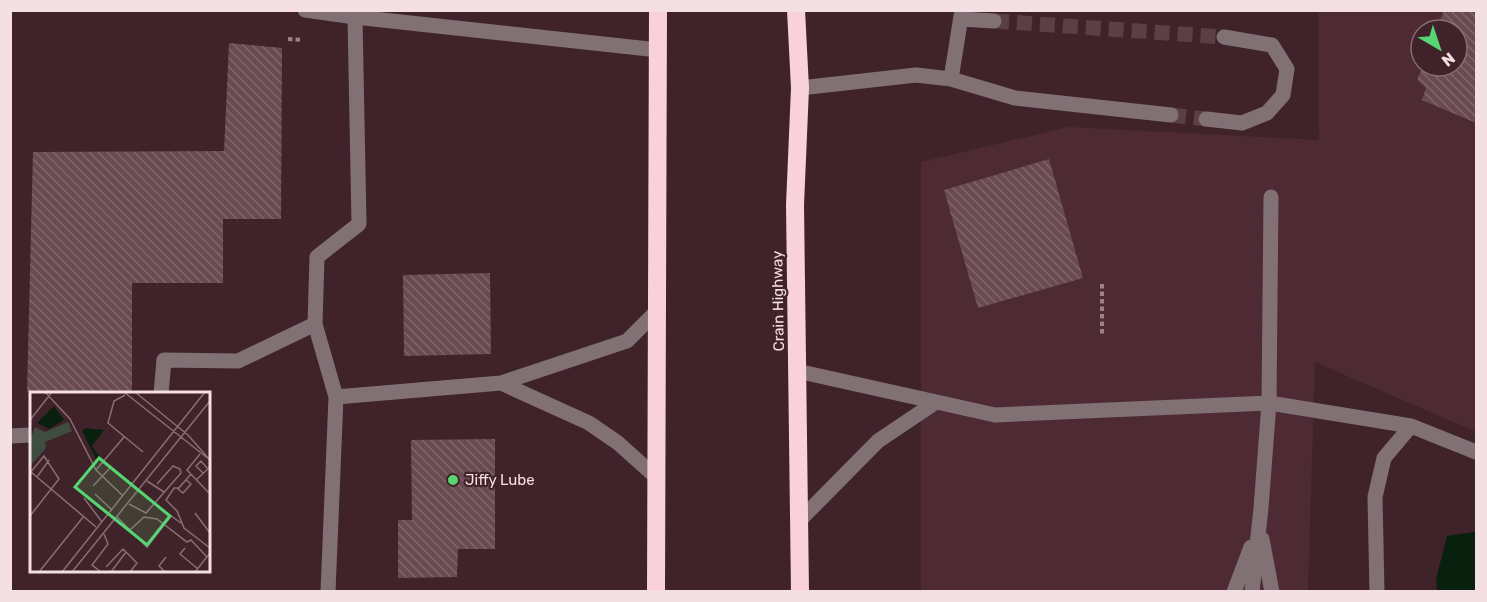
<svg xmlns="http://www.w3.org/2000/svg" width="1487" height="602" viewBox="0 0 1487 602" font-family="Rubik,sans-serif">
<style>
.built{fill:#4d2a34;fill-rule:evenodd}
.water{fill:#0a200e}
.building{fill:url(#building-back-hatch)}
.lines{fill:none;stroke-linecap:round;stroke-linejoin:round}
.minor-tunnel{stroke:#5b3f46;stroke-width:15;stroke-dasharray:15 8;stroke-linecap:butt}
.path{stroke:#9c8389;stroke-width:4;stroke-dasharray:4.5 3;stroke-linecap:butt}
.minor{stroke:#817175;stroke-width:15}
.highway{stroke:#f8d1d9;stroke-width:18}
.poi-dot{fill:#55d672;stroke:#40232a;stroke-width:2}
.labels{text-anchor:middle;stroke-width:4.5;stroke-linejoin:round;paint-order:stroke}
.street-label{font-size:15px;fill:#f3dfe4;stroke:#40232a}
.poi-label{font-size:15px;fill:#f3dfe4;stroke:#40232a;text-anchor:start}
.inset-road{fill:none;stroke:#886e74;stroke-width:1.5}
.view{fill:#55d672;fill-opacity:0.15;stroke:#55d672;stroke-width:3}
.inset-edge{fill:none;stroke:#f3dfe4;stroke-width:3}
</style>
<defs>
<pattern id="building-back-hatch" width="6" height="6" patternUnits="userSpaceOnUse" patternTransform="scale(1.5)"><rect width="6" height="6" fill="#6a4a52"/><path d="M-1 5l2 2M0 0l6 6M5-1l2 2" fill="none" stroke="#80646b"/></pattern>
</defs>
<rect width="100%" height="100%" fill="#40232a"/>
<path class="built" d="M 1318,11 L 1476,11 L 1476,432 L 1315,362 L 1308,591 L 921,591 L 921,162 L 1068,127 L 1319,140 ZM 1421,30 L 1457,30 L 1457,66 L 1421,66 Z"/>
<path class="water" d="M 1474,532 L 1476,533 L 1476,591 L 1437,591 L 1436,579 L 1447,536 Z"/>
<path class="building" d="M 1444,10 L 1476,10 L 1476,123 L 1422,100 L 1426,88 L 1417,80 L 1423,66 L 1457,66 L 1457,30 L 1437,30 Z
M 229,43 L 282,48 L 281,219 L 223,219 L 223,283 L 132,283 L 132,392 L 27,392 L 33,152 L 224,151 Z
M 1049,159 L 1083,278 L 978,308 L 944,190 Z
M 490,273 L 491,354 L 404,356 L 403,275 Z
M 495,439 L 495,549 L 458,549 L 457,577 L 398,578 L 398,520 L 412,520 L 411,440 Z"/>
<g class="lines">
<path class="minor-tunnel" d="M 994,21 L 1224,37
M 1171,115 L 1206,119"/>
<path class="path" d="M 288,39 L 302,40
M 1102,284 L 1102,336"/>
<path class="minor" d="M 305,10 L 355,17
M 961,19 L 994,21
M 951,79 L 962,10
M 800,88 L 916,75 L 951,79 L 1015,98 L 1171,115
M 1206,119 L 1242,123 L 1267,113 L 1283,95 L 1287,69 L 1272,45 L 1224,37
M 315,324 L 336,397
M 797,371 L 995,415 L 1269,403 L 1411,426 L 1476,452
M 501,383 L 589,423 L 618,443 L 656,477
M 161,394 L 164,360 L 238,361 L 315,324 L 317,257 L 359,224 L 355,17 L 658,50
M 10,436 L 32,435
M 799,521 L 878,441 L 936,402
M 1262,539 L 1272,592
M 328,592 L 336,397 L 501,383 L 627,341 L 658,310
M 1234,592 L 1251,547
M 1252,592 L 1261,508 L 1269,403 L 1271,197
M 1377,592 L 1375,497 L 1384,458 L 1411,426"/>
<path class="highway" d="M 796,10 L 800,88 L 795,205 L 800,592
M 656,592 L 658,10"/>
</g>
<circle class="poi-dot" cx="453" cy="480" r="6"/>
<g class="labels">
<g class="street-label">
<text transform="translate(778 301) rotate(-91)" y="5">Crain Highway</text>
</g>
<g class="poi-label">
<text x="465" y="485">Jiffy Lube</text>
</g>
</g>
<g transform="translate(30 392)">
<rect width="180" height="180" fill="#40232a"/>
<path d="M 38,30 L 42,39 L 15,50 L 16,56 L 0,74 L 0,48 L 5,35 L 15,40 Z" fill="#3e4d40"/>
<path d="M 24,14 L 34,28 L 19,37 L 7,31 ZM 55,36 L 74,38 L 62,54 L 71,67 L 68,71 L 52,39 Z" fill="#0a200e"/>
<path class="inset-road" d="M 15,0 L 40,27 L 66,78 L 92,103M 94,0 L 180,68M 105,0 L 158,43 L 180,68M 95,3 L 84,9 L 78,31 L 113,60M 0,28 L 22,0M 170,62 L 157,78 L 178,100 L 180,98M 66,78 L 94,45M 1,80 L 66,135M 0,81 L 14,64 L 29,87 L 0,124M 173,81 L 166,74 L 171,69 L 178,77M 7,85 L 19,68M 156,88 L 161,92 L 153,101 L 148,97 L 161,82M 166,88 L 180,75M 117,89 L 134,100M 63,94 L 80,76M 149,96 L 144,96 L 136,108 L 147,119 L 154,136 L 180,156M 65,102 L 82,118M 54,106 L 72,130M 99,112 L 116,121 L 151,81 L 150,77 L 143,74 L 127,92M 165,121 L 180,141M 87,125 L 100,138 L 114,125 L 127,127 L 157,150 L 161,148 L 177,165M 100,138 L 117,155 L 141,124 L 151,131M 155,156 L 150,162 L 168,177M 76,175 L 93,157 L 107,171 L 100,180M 9,180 L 54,124M 32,180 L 175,0M 42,180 L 180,9M 71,180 L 62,173 L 78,152 L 74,142M 81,180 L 96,160M 135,180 L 129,174 L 136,165M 165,180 L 180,161"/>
<path class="view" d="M 69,66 L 140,124 L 117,153 L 45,95 Z"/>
<rect width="180" height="180" class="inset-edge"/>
</g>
<rect width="1487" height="602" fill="none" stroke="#f3dfe4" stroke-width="24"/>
<g transform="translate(1439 48) rotate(141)"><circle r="28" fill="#40232a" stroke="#886e74" stroke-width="1.5"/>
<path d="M0-4.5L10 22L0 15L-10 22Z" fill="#55d672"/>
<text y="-9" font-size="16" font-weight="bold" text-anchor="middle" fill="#f3dfe4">N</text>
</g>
</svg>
